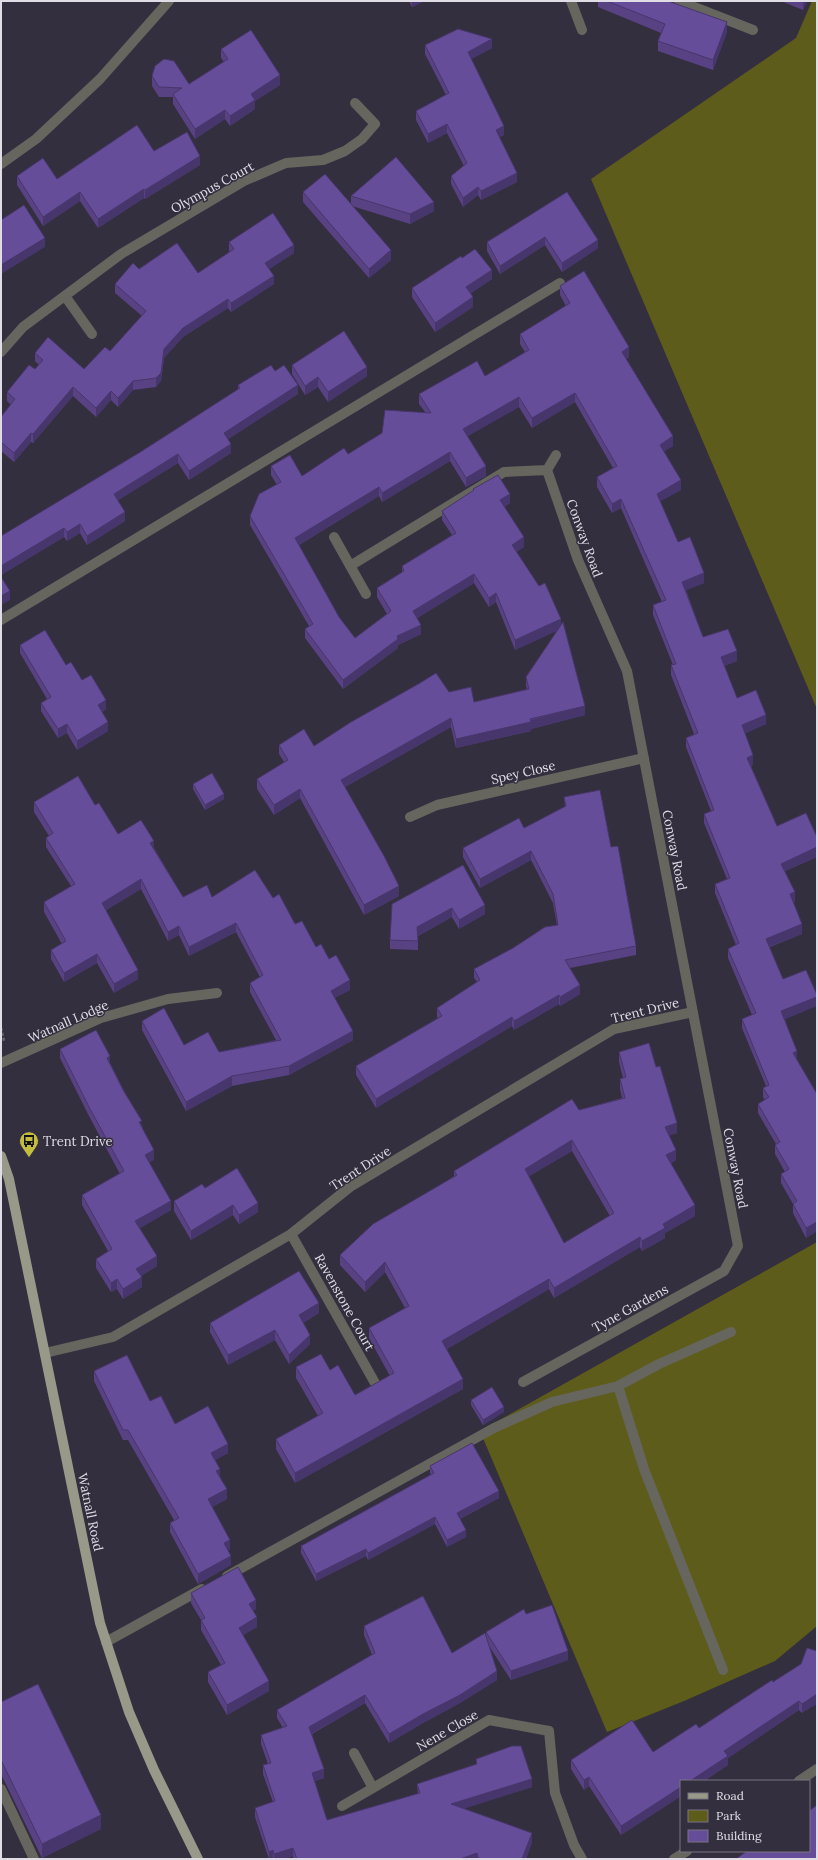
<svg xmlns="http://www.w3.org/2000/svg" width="818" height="1860" viewBox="0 0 818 1860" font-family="Lora,serif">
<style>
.green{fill:#5e5c1b}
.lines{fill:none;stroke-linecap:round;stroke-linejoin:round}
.path{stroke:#696673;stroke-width:2.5;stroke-dasharray:3 2;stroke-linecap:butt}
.minor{stroke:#66665e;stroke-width:10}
.major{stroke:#999989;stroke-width:10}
.wall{fill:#584284;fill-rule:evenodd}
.shaded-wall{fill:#47366b}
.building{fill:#664d99;stroke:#47366b;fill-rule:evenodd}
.labels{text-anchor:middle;stroke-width:3;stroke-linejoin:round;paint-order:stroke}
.street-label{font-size:13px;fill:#e0dde7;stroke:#332f3e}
.poi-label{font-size:13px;fill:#e0dde7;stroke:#332f3e;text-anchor:start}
</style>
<rect width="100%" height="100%" fill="#332f3e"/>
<path class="green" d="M 812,1 L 817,1 L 817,709 L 591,179 L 796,38 Z
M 817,1242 L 817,1626 L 775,1661 L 684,1701 L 607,1732 L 480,1431 Z"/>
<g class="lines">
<path class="path" d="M 1,1028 L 4,1041"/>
<path class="minor" d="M 571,1 L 582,30
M 679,1 L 753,30
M 1,164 L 36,139 L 100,79 L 169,1
M 65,296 L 92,334
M 1,352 L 23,327 L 121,254 L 244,181 L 286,163 L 323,160 L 345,151 L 362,139 L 375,124 L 355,103
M 334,537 L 366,594
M 350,566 L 504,472 L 547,470 L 556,455
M 1,620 L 560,283
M 410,817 L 437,805 L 644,758
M 1,1063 L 101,1018 L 168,999 L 217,993
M 291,1234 L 375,1383
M 45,1353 L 113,1337 L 291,1234 L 350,1187 L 614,1029 L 693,1012
M 523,1382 L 724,1271 L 738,1246 L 627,671 L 578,560 L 547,470
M 618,1386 L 644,1469 L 723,1670
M 227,1576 L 494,1428 L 552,1402 L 618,1386 L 659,1364 L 731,1332
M 106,1642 L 202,1589
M 354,1753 L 373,1788 L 489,1720 L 549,1731 L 555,1793 L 574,1845 L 582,1859
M 799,1781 L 817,1769
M 1,1789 L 34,1859
M 342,1806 L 373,1788
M 674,1859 L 687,1851"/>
<path class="major" d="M 1,1156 L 9,1179 L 100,1623 L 129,1712 L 154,1770 L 198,1859"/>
</g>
<path class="wall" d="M 409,1 L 424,1 L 412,7 Z
M 598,1 L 668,1 L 727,32 L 713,70 L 658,51 L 658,41 L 661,33 L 598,7 Z
M 781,1 L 807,1 L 803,10 Z
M 425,45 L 492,48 L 471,59 L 504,135 L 499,137 L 517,182 L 481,200 L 478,195 L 463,207 L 451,184 L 451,176 L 464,166 L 447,133 L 428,143 L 416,120 L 416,111 L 446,95 L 425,54 Z
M 221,49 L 280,85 L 255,101 L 255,109 L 230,126 L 225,119 L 195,139 L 173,104 L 173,97 L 159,97 L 152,86 L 152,76 L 189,84 L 224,62 L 221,58 Z
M 154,151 L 200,165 L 145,199 L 144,198 L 98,228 L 80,201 L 43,226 L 17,185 L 17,176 L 57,179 Z
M 303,192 L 351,204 L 351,196 L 434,211 L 410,224 L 352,206 L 391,260 L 369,278 L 303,202 Z
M 567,192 L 598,248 L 562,272 L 545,245 L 500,274 L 487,251 L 487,242 Z
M 229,242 L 294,253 L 269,269 L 274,284 L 231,312 L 228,308 L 183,337 L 164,358 L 161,381 L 156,387 L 133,390 L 118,407 L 111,400 L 96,417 L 73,396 L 33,443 L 31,442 L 14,462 L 1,451 L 1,417 L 11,405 L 7,401 L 7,392 L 35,369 L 39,365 L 35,361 L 35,353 L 84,369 L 110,351 L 142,316 L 115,293 L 115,284 L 139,269 L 198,273 L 230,252 L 229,251 Z
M 462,258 L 492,279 L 471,293 L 473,307 L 435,332 L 412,297 L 412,288 Z
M 560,286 L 629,357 L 626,359 L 673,446 L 664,451 L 681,490 L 660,501 L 678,542 L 704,583 L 686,590 L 703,637 L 737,661 L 724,666 L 737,698 L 766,724 L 745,733 L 753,764 L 751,766 L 777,826 L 817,837 L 817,857 L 785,871 L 795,902 L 793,902 L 802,934 L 770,947 L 785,1019 L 797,1060 L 817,1094 L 817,1231 L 806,1238 L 793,1213 L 793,1204 L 781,1183 L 781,1174 L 785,1172 L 775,1154 L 775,1145 L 776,1144 L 758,1113 L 758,1104 L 765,1100 L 763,1097 L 763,1088 L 766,1086 L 742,1028 L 742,1019 L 752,1015 L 728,958 L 728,949 L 736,945 L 715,893 L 715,884 L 727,879 L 704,823 L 704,814 L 711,811 L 686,747 L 686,738 L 694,734 L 671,675 L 671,665 L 673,665 L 653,615 L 653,605 L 662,602 L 621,508 L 612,513 L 597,487 L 597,477 L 613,468 L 575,402 L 532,428 L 519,407 L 467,436 L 486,476 L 466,487 L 450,461 L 382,502 L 379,496 L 299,545 L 339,617 L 355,638 L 387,614 L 377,597 L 377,588 L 402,572 L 402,566 L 452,535 L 442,520 L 442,511 L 473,491 L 473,489 L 510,503 L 504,507 L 524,547 L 516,552 L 561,626 L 585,715 L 531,729 L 531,731 L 456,748 L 451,727 L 345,787 L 399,896 L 364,915 L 300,798 L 274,815 L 257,789 L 257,779 L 284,762 L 279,754 L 279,745 L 314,746 L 449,692 L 474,702 L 527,689 L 526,686 L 526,677 L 558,630 L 515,650 L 496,602 L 489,607 L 474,583 L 417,618 L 421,634 L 398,645 L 398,648 L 343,689 L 305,638 L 305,629 L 309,626 L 250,525 L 250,516 L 277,485 L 271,475 L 271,466 L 302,476 L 348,454 L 425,412 L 419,404 L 419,394 L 485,376 L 525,352 L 520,344 L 520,334 L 566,306 L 560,295 Z
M 292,365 L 367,376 L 328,402 L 318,387 L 305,395 L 292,374 Z
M 275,371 L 298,394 L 228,439 L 231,453 L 189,480 L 178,463 L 118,500 L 125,521 L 87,545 L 80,533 L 67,541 L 64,537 L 1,575 L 142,451 L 238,390 L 238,385 Z
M 20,645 L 66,665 L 82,680 L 106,709 L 102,712 L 108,731 L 77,750 L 67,733 L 58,738 L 41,711 L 41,703 L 47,699 L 20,653 Z
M 193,784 L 224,799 L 205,810 L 193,789 Z
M 564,797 L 611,847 L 636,946 L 636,955 L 570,968 L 580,994 L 560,1006 L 559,1004 L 514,1030 L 512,1026 L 376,1108 L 356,1075 L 356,1066 L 438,1018 L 437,1017 L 437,1008 L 477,982 L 474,978 L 474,969 L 557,925 L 553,903 L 531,860 L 480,888 L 463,857 L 463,848 L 524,828 L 565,807 Z
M 34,802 L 95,805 L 118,834 L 154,848 L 183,897 L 212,897 L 273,898 L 316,947 L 329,959 L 350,990 L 334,998 L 353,1040 L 289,1075 L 232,1086 L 186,1111 L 142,1030 L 142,1021 L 184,1045 L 219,1052 L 276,1040 L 250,992 L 250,983 L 260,977 L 236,932 L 189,956 L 179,935 L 168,941 L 141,889 L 106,910 L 138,979 L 114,993 L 97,963 L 64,982 L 51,959 L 51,950 L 62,944 L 44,912 L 44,902 L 71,886 L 46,847 L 46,838 L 49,836 L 34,812 Z
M 463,865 L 485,914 L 459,929 L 452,917 L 418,936 L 418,950 L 390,949 L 390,940 Z
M 60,1049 L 110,1063 L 142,1126 L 154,1160 L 149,1162 L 171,1210 L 140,1228 L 157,1266 L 141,1276 L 142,1287 L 123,1299 L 117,1289 L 111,1292 L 96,1268 L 96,1259 L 108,1251 L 82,1205 L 82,1195 L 120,1174 L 89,1116 L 60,1058 Z
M 619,1052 L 656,1067 L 677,1133 L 669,1135 L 676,1160 L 671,1163 L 695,1216 L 665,1233 L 665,1238 L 642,1251 L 640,1247 L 554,1298 L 549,1289 L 447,1349 L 463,1389 L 295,1483 L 276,1449 L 276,1439 L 318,1416 L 296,1378 L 296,1367 L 330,1370 L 355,1395 L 390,1376 L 369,1338 L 369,1328 L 405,1308 L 385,1272 L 365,1292 L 340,1265 L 340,1255 L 454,1176 L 454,1171 L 579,1110 L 622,1098 L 620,1089 L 620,1079 L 623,1078 L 619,1062 ZM 572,1151 L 610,1216 L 564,1243 L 529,1176 Z
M 205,1188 L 258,1212 L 239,1224 L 233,1215 L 191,1240 L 174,1211 L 174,1201 Z
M 319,1313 L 303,1323 L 310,1344 L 289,1364 L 275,1340 L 228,1365 L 210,1332 L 210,1323 Z
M 94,1371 L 150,1401 L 175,1424 L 228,1453 L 215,1460 L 227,1499 L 212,1507 L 230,1549 L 228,1550 L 231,1565 L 198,1584 L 170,1532 L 170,1523 L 174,1520 L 128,1440 L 123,1440 L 94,1381 Z
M 471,1400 L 504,1412 L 483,1425 L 471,1405 Z
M 430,1466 L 499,1498 L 460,1519 L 466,1537 L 447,1547 L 435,1524 L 368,1560 L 366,1556 L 316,1581 L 301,1553 L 301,1546 L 431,1475 L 430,1473 Z
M 191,1593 L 256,1609 L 253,1611 L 257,1627 L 243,1635 L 269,1691 L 227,1715 L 208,1682 L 208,1672 L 221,1665 L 201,1630 L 201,1620 L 191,1603 Z
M 526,1614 L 568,1660 L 511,1680 L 489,1646 L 497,1680 L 460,1703 L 423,1723 L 389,1743 L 365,1703 L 312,1734 L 324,1778 L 314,1781 L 327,1820 L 418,1794 L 417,1784 L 476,1764 L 476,1759 L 532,1787 L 464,1808 L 532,1842 L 526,1859 L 293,1859 L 293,1856 L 285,1859 L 269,1859 L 255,1817 L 255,1808 L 273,1802 L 263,1774 L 263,1765 L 268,1764 L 261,1744 L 261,1735 L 283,1728 L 277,1718 L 277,1710 L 372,1655 L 364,1635 L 364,1626 L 452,1653 L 486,1635 L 486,1632 Z
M 807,1648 L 802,1713 L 799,1710 L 728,1758 L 728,1765 L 704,1781 L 681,1781 L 681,1796 L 621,1835 L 589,1786 L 584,1790 L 571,1769 L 571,1760 L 653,1752 L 699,1728 L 801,1664 Z
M 1,1702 L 101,1829 L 42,1858 L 1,1774 Z"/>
<path class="shaded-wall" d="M 412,1 L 424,1 L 412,7 Z
M 803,1 L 807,1 L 803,10 Z
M 727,22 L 727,32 L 713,70 L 713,60 Z
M 492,39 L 492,48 L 468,61 L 468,52 Z
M 280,75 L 280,85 L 255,101 L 255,109 L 230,126 L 230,116 L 251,94 Z
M 225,110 L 225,119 L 195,139 L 195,129 Z
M 447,124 L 447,133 L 428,143 L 428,134 Z
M 504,126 L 504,135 L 496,139 L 496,130 Z
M 200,156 L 200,165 L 145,199 L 145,190 Z
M 517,173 L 517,182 L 481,200 L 481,191 Z
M 478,187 L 478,195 L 463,207 L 463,198 Z
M 144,189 L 144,198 L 98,228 L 98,219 Z
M 80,192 L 80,201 L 43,226 L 43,217 Z
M 434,202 L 434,211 L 410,224 L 410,214 Z
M 545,237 L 545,245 L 500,274 L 500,266 Z
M 45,238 L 45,247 L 1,274 L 1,265 Z
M 598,240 L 598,248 L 562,272 L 562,263 Z
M 294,245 L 294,253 L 265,272 L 265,263 Z
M 391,250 L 391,260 L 369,278 L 369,269 Z
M 492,270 L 492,279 L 466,296 L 466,287 Z
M 274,276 L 274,284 L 231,312 L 231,303 Z
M 473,297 L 473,307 L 435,332 L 435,323 Z
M 228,299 L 228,308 L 183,337 L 164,358 L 161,381 L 156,387 L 156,378 L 164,349 L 183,328 Z
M 629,347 L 629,357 L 622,361 L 622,352 Z
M 367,367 L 367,376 L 328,402 L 328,392 Z
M 318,377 L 318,387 L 305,395 L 305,386 Z
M 133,381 L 133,390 L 118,407 L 118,398 Z
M 298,385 L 298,394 L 224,442 L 224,433 Z
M 73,387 L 73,396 L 33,443 L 33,434 Z
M 111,391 L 111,400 L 96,417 L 96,408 Z
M 575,393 L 575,402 L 532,428 L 532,418 Z
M 519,397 L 519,407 L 463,439 L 463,429 Z
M 31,433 L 31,442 L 14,462 L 14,453 Z
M 673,436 L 673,446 L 660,454 L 660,445 Z
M 231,444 L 231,453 L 189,480 L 189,471 Z
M 450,452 L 450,461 L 382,502 L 382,493 Z
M 178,454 L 178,463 L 114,503 L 114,494 Z
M 486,466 L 486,476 L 466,487 L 466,478 Z
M 681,480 L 681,490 L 657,503 L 657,494 Z
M 379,487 L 379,496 L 295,547 L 295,538 Z
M 510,494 L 510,503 L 500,509 L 500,500 Z
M 621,499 L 621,508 L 612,513 L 612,504 Z
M 125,512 L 125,521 L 87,545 L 87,536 Z
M 80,524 L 80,533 L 67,541 L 67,532 Z
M 64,528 L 64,537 L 1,575 L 1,566 Z
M 524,537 L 524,547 L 512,555 L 512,545 Z
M 704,573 L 704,583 L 682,592 L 682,582 Z
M 474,574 L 474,583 L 413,621 L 413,611 Z
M 10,591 L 10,600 L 1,605 L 1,596 Z
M 496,593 L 496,602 L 489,607 L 489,598 Z
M 561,619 L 561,629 L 515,650 L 515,640 Z
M 421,625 L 421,634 L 398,645 L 398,648 L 343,689 L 343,680 L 397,636 Z
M 737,651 L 737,661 L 721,667 L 721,657 Z
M 106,700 L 106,709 L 98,714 L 98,705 Z
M 585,706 L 585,715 L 531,729 L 531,731 L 456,748 L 456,739 Z
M 766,715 L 766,724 L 742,735 L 742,725 Z
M 451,718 L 451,727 L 341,789 L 341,780 Z
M 108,722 L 108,731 L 77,750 L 77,741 Z
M 67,724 L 67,733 L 58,738 L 58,729 Z
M 753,755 L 753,764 L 747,767 L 747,758 Z
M 300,789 L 300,798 L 274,815 L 274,805 Z
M 224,794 L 224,799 L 205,810 L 205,805 Z
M 154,841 L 154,850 L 150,843 Z
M 817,847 L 817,857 L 781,873 L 781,864 Z
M 531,851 L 531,860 L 480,888 L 480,879 Z
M 141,879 L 141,889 L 102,912 L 102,903 Z
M 399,886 L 399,896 L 364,915 L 364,905 Z
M 795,892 L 795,902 L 790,904 L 790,894 Z
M 485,905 L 485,914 L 459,929 L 459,920 Z
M 452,908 L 452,917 L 417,936 L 417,927 Z
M 236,923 L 236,932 L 189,956 L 189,947 Z
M 802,924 L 802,934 L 766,948 L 766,939 Z
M 179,926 L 179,935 L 168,941 L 168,932 Z
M 97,954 L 97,963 L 64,982 L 64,973 Z
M 138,970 L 138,979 L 114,993 L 114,984 Z
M 350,980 L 350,990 L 331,1000 L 331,991 Z
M 580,985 L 580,994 L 560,1006 L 560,997 Z
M 559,995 L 559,1004 L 514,1030 L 514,1021 Z
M 817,997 L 817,1006 L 781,1021 L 781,1011 Z
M 512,1017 L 512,1026 L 376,1108 L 376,1099 Z
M 353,1031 L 353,1040 L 289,1075 L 289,1066 Z
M 797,1051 L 797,1060 L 793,1053 Z
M 110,1056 L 110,1066 L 107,1058 Z
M 232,1076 L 232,1086 L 186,1111 L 186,1102 Z
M 677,1123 L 677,1133 L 665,1137 L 665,1127 Z
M 572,1140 L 572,1151 L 525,1179 L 525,1169 Z
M 154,1150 L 154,1160 L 145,1165 L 145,1155 Z
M 676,1150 L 676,1160 L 666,1165 L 666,1155 Z
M 171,1201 L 171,1210 L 135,1231 L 135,1221 Z
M 258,1203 L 258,1212 L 239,1224 L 239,1215 Z
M 233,1205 L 233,1215 L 191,1240 L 191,1231 Z
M 695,1205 L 695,1216 L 665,1233 L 665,1238 L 642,1251 L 642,1241 L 663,1224 Z
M 817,1222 L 817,1231 L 806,1238 L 806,1228 Z
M 640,1237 L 640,1247 L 554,1298 L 554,1288 Z
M 157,1256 L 157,1266 L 136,1279 L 136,1269 Z
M 385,1262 L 385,1272 L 365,1292 L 365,1282 Z
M 142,1277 L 142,1287 L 123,1299 L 123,1289 Z
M 117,1279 L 117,1289 L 111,1292 L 111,1283 Z
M 549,1279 L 549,1289 L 442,1352 L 442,1341 Z
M 319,1303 L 319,1313 L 299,1325 L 299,1315 Z
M 275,1330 L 275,1340 L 228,1365 L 228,1355 Z
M 310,1335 L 310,1344 L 289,1364 L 289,1355 Z
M 463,1379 L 463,1389 L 295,1483 L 295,1473 Z
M 504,1407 L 504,1412 L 483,1425 L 483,1420 Z
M 228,1444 L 228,1453 L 211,1462 L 211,1453 Z
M 220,1469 L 220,1478 L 216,1471 Z
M 227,1489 L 227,1499 L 208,1509 L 208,1499 Z
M 499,1491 L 499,1498 L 457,1520 L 457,1513 Z
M 435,1517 L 435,1524 L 368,1560 L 368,1553 Z
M 466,1530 L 466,1537 L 447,1547 L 447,1540 Z
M 230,1540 L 230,1549 L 224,1552 L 224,1543 Z
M 366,1549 L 366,1556 L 316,1581 L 316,1574 Z
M 231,1556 L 231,1565 L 198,1584 L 198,1574 Z
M 256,1600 L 256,1609 L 249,1613 L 249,1604 Z
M 257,1617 L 257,1627 L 239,1638 L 239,1628 Z
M 568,1651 L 568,1660 L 511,1680 L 511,1671 Z
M 497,1671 L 497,1680 L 460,1703 L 423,1723 L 389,1743 L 389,1734 L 423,1714 Z
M 269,1681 L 269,1691 L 227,1715 L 227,1705 Z
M 817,1694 L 817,1704 L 802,1713 L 802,1704 Z
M 365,1695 L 365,1703 L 309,1735 L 309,1727 Z
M 799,1701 L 799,1710 L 728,1758 L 728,1765 L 704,1781 L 690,1781 L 724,1751 Z
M 324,1769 L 324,1778 L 312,1782 L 312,1773 Z
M 589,1777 L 589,1786 L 584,1790 L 584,1780 Z
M 532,1779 L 532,1787 L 451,1813 L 451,1804 Z
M 681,1787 L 681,1796 L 621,1835 L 621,1826 Z
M 101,1815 L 101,1829 L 42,1858 L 42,1844 Z
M 532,1833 L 532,1842 L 526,1859 L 522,1859 Z
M 293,1848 L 293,1856 L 285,1859 L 274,1859 L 274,1854 Z
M 273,1850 L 273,1859 L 269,1859 L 269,1852 Z
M 477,1853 L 477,1859 L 460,1859 Z"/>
<path class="building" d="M 607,1 L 668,1 L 727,22 L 713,60 L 658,41 L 665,24 Z
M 458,29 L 492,39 L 468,52 L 504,126 L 496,130 L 517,173 L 481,191 L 478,187 L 463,198 L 451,176 L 467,163 L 447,124 L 428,134 L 416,111 L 449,93 L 425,45 Z
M 251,30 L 280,75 L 251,94 L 255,100 L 230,116 L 225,110 L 195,129 L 173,94 L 182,88 L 159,87 L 152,76 L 155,66 L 164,59 L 174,61 L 189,84 L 228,59 L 221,49 Z
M 137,125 L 154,151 L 187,132 L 200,156 L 145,190 L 144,189 L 98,219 L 80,192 L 43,217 L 17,176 L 43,158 L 57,179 Z
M 396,157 L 434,202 L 410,214 L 351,196 Z
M 325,174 L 391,250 L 369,269 L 303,192 Z
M 567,192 L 598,240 L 562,263 L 545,237 L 500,266 L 487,242 Z
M 24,205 L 45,238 L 1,265 L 1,220 Z
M 273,213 L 294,245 L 265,263 L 274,276 L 231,303 L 228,299 L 183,328 L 164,349 L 161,373 L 156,378 L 133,381 L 118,398 L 111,391 L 96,408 L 73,387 L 33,434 L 31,433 L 14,453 L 1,442 L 1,417 L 15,399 L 7,392 L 29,365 L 35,369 L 43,360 L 35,353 L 48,337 L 84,369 L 105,347 L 110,351 L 146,311 L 115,284 L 133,263 L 139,269 L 177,243 L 198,273 L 234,249 L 229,242 Z
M 475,249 L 492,270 L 466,287 L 473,297 L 435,323 L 412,288 L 461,256 L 462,258 Z
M 584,271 L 629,347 L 622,352 L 673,436 L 660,445 L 681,480 L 657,494 L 678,542 L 690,537 L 704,573 L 682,582 L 703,637 L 728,629 L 737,651 L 721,657 L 737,698 L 756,690 L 766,715 L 742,725 L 753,755 L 747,758 L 777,826 L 806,813 L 817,837 L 817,847 L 781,864 L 795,892 L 790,894 L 802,924 L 766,939 L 783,979 L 806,970 L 817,995 L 817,997 L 781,1011 L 797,1051 L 793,1053 L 817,1094 L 817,1222 L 806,1228 L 793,1204 L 797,1201 L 781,1174 L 789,1169 L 775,1145 L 780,1142 L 758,1104 L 769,1097 L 763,1088 L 769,1085 L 742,1019 L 756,1013 L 728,949 L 739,943 L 715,884 L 730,878 L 704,814 L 714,810 L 686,738 L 698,733 L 671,665 L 676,664 L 653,605 L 666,600 L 621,499 L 612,504 L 597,477 L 617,466 L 575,393 L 532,418 L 519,397 L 463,429 L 486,466 L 466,478 L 450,452 L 382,493 L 379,487 L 295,538 L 339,617 L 355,638 L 391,611 L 377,588 L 404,571 L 402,566 L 456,533 L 442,511 L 474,490 L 473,489 L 498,475 L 510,494 L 500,500 L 524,537 L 512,545 L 539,586 L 545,583 L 561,619 L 515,640 L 496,593 L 489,598 L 474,574 L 413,611 L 421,625 L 397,636 L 398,639 L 343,680 L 305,629 L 313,624 L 250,516 L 259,494 L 281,482 L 271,466 L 290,455 L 302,476 L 344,448 L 348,454 L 382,433 L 385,410 L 431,413 L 419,394 L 477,361 L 485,376 L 529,350 L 520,334 L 570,303 L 560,286 Z
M 344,331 L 367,367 L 328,392 L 318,377 L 305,386 L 292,365 Z
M 271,365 L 275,371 L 284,365 L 298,385 L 224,433 L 231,444 L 189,471 L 178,454 L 114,494 L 125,512 L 87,536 L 80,524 L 67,532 L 64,528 L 1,566 L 1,536 L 142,451 L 240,388 L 238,385 Z
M 1,577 L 10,591 L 1,596 Z
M 563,622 L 585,706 L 530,719 L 531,722 L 456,739 L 451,718 L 341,780 L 384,856 L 399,886 L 364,905 L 300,789 L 274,805 L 257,779 L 288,760 L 279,745 L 304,729 L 314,746 L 351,722 L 420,683 L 436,673 L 449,692 L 471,687 L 474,702 L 529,689 L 526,677 Z
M 45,630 L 66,665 L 71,662 L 82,680 L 91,675 L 106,700 L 98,705 L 108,722 L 77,741 L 67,724 L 58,729 L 41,703 L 51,697 L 20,645 Z
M 212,773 L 224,794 L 205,805 L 193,784 Z
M 78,776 L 95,805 L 99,803 L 118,834 L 141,820 L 154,841 L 150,843 L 183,897 L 207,885 L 212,897 L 255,870 L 273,898 L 279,894 L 295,924 L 302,921 L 316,947 L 321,944 L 329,959 L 336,955 L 350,980 L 331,991 L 353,1031 L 289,1066 L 232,1076 L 186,1102 L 142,1021 L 164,1008 L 184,1045 L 208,1032 L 219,1052 L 281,1040 L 250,983 L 263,975 L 236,923 L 189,947 L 179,926 L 168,932 L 141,879 L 102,903 L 138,970 L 114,984 L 97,954 L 64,973 L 51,950 L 66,941 L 44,902 L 75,884 L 46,838 L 53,833 L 34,802 Z
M 600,790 L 611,847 L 618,846 L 636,946 L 565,960 L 580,985 L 560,997 L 559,995 L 514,1021 L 512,1017 L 376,1099 L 356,1066 L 442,1016 L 437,1008 L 480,980 L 474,969 L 513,948 L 545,927 L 558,925 L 553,894 L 531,851 L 480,879 L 463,848 L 519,818 L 524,828 L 566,806 L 564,797 Z
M 463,865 L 485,905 L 459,920 L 452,908 L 417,927 L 418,941 L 390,940 L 392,904 Z
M 96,1030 L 110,1056 L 107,1058 L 123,1090 L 142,1121 L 139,1122 L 154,1150 L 145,1155 L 171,1201 L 135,1221 L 157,1256 L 136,1269 L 142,1277 L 123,1289 L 117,1279 L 111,1283 L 96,1259 L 112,1249 L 82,1195 L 124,1171 L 89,1107 L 60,1049 Z
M 649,1043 L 656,1067 L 660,1066 L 677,1123 L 665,1127 L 676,1150 L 666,1155 L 695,1205 L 663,1224 L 665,1228 L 642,1241 L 640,1237 L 554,1288 L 549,1279 L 442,1341 L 463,1379 L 295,1473 L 276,1439 L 323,1413 L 296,1367 L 321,1354 L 330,1370 L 338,1365 L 355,1395 L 394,1373 L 369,1328 L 409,1306 L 385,1262 L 365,1282 L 340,1255 L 373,1224 L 457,1175 L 454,1171 L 572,1099 L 579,1110 L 625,1098 L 620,1079 L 626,1077 L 619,1052 ZM 572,1140 L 614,1213 L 564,1243 L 525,1169 Z
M 237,1168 L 258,1203 L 239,1215 L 233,1205 L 191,1231 L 174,1201 L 202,1184 L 205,1188 Z
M 299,1271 L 319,1303 L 299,1315 L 310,1335 L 289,1355 L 275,1330 L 228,1355 L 210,1323 Z
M 127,1355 L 150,1401 L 161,1396 L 175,1424 L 208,1406 L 228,1444 L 211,1453 L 220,1469 L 216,1471 L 227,1489 L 208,1499 L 230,1540 L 224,1543 L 231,1556 L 198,1574 L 170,1523 L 179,1518 L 128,1430 L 123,1430 L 94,1371 Z
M 492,1387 L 504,1407 L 483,1420 L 471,1400 Z
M 472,1443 L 499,1491 L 457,1513 L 466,1530 L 447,1540 L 435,1517 L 368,1553 L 366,1549 L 316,1574 L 301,1546 L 434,1473 L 430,1466 Z
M 238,1567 L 256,1600 L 249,1604 L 257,1617 L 239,1628 L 269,1681 L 227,1705 L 208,1672 L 225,1663 L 201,1620 L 205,1618 L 191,1593 Z
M 423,1596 L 452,1653 L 485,1633 L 497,1671 L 460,1695 L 423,1714 L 389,1734 L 365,1695 L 309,1727 L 324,1769 L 312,1773 L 327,1820 L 420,1793 L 417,1784 L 477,1764 L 476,1759 L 512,1746 L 521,1746 L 532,1779 L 451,1804 L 532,1833 L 522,1859 L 479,1859 L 477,1853 L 460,1859 L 297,1859 L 293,1848 L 274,1854 L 273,1850 L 269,1852 L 255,1808 L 275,1801 L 263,1765 L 271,1763 L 261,1735 L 287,1726 L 277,1710 L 375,1653 L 364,1626 Z
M 552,1605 L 568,1651 L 511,1671 L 486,1632 L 524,1609 L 526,1614 Z
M 807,1648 L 817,1651 L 817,1694 L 802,1704 L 799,1701 L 724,1751 L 728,1756 L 690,1781 L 681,1781 L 681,1787 L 621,1826 L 589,1777 L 584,1780 L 571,1760 L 632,1720 L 653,1752 L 696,1724 L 699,1728 L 772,1680 L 773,1682 L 801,1664 Z
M 38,1684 L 101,1815 L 42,1844 L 1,1760 L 1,1702 Z
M 817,1805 L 817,1859 L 736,1859 L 747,1851 L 809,1851 L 809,1811 Z"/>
<defs>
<g id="bus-pin" transform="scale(1)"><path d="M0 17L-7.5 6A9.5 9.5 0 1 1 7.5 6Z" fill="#c2bd3f" stroke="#332f3e"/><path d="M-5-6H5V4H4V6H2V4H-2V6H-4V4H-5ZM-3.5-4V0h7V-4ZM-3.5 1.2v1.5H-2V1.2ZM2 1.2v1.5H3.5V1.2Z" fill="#111"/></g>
</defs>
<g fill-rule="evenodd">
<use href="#bus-pin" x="29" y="1141"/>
</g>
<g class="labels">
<g class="street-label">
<text transform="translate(212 187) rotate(-29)" y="5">Olympus Court</text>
<text transform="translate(585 538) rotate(70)" y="5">Conway Road</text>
<text transform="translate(523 772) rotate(-13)" y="5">Spey Close</text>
<text transform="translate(675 850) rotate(79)" y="5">Conway Road</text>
<text transform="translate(645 1010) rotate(-14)" y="5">Trent Drive</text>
<text transform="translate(68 1021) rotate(-24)" y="5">Watnall Lodge</text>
<text transform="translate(360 1168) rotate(-33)" y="5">Trent Drive</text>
<text transform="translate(736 1168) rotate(79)" y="5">Conway Road</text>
<text transform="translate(345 1302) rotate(61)" y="5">Ravenstone Court</text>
<text transform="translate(630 1308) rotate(-29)" y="5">Tyne Gardens</text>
<text transform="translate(91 1512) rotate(78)" y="5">Watnall Road</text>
<text transform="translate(447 1730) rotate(-30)" y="5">Nene Close</text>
</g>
<g class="poi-label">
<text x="43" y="1146">Trent Drive</text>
</g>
</g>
<rect width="818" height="1860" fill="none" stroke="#e0dde7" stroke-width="4"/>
<rect x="680" y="1780" width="130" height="72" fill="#332f3e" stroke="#787582"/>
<rect x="688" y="1793" width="20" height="6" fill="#999989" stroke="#787582"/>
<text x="716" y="1800" font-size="12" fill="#e0dde7">Road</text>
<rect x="688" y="1810" width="20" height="12" fill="#5e5c1b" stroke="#787582"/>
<text x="716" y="1820" font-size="12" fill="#e0dde7">Park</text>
<rect x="688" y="1830" width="20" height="12" fill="#664d99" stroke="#787582"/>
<text x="716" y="1840" font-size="12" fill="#e0dde7">Building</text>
</svg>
